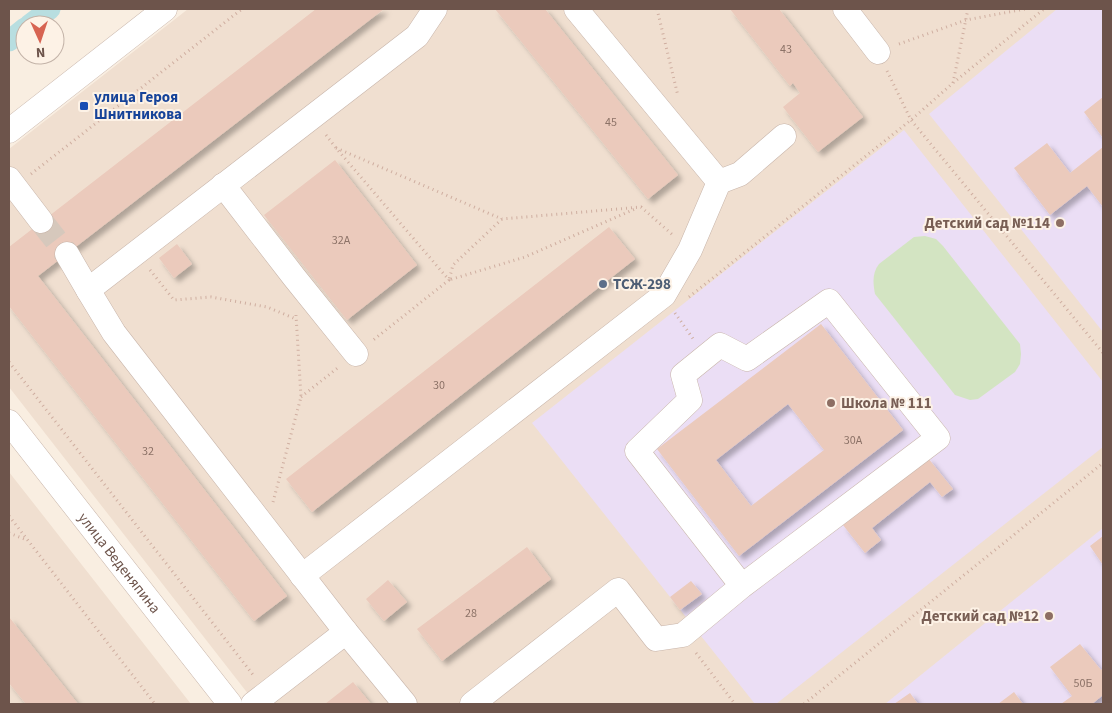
<svg xmlns="http://www.w3.org/2000/svg" width="1112" height="713" viewBox="0 0 1112 713" font-family="'Source Sans 3',sans-serif">
<style>
.residential{fill:#f0dfd0}
.education{fill:#ebdef5}
.grass{fill:#d3e4c2}
.lines{fill:none;stroke-linecap:round;stroke-linejoin:round}
.canal{stroke:#b8dee0;stroke-width:21}
.building{fill:#ebcabc;fill-rule:evenodd;filter:url(#shadow)}
.minor-tunnel{stroke:#d6c8bc;stroke-width:24;stroke-dasharray:24 12;stroke-linecap:butt}
.minor-casing{stroke:#c8b5aa;stroke-width:25}
.path{stroke:#cfaea0;stroke-width:3;stroke-dasharray:1 4;stroke-linecap:butt}
.minor{stroke:#fff;stroke-width:24}
.transit-dot{fill:#1a4fb4;stroke:#fdf2e6;stroke-width:2}
.education-dot{fill:#8d6e63;stroke:#fdf2e6;stroke-width:2}
.service-dot{fill:#5c6f8a;stroke:#fdf2e6;stroke-width:2}
.labels{text-anchor:middle;stroke-width:4;stroke-linejoin:round;paint-order:stroke}
.number-label{font-size:12px;fill:#8c7267}
.transit-label{font-size:15px;font-weight:bold;fill:#164399;stroke:#fdf2e6;text-anchor:start}
.education-label{font-size:15px;font-weight:bold;fill:#785e54;stroke:#fdf2e6;text-anchor:end}
.service-label{font-size:15px;font-weight:bold;fill:#4e5e75;stroke:#fdf2e6;text-anchor:start}
.street-label{font-size:15px;fill:#6d544b;stroke:#fdf2e6}
</style>
<defs>
<filter id="shadow"><feDropShadow dx="4.5" dy="4.5" stdDeviation="2.5" flood-color="#0004"/></filter>
</defs>
<rect width="100%" height="100%" fill="#f9eee1"/>
<path class="residential" d="M 188,9 L 1103,9 L 1103,704 L 256,704 L 9,387 L 9,149 Z
M 9,472 L 191,704 L 9,704 Z"/>
<path class="education" d="M 1057,9 L 1103,9 L 1103,332 L 929,114 Z
M 904,130 L 1103,382 L 1103,447 L 776,704 L 755,704 L 532,423 Z
M 1103,528 L 1103,704 L 885,704 Z"/>
<path class="grass" d="M 925,236 L 936,239 L 943,246 L 1020,344 L 1021,354 L 1020,364 L 1015,372 L 978,399 L 970,400 L 955,395 L 875,294 C 873,283 872,273 879,264 L 914,237 Z"/>
<g class="lines">
<path class="canal" d="M 29,25 L 50,9
M 9,41 L 25,28"/>
</g>
<path class="building" d="M 316,9 L 384,9 L 38,276 L 287,596 L 254,621 L 9,306 L 9,247 Z
M 495,9 L 545,9 L 678,175 L 648,199 Z
M 730,9 L 779,9 L 863,117 L 818,152 L 783,107 L 800,93 L 793,83 L 790,86 Z
M 1103,97 L 1103,138 L 1084,112 Z
M 1047,143 L 1070,173 L 1103,147 L 1103,207 L 1087,186 L 1050,215 L 1014,168 Z
M 335,160 L 417,265 L 347,320 L 264,215 Z
M 609,227 L 635,259 L 312,512 L 286,479 Z
M 177,244 L 192,264 L 174,278 L 159,258 Z
M 821,324 L 903,430 L 739,556 L 657,449 ZM 788,404 L 824,450 L 751,506 L 716,460 Z
M 928,458 L 953,489 L 942,497 L 930,482 L 872,528 L 881,540 L 865,553 L 843,525 Z
M 1103,536 L 1103,565 L 1090,546 Z
M 527,547 L 551,579 L 442,661 L 417,629 Z
M 388,580 L 407,602 L 384,621 L 366,599 Z
M 691,581 L 702,594 L 680,610 L 670,597 Z
M 9,617 L 78,704 L 26,704 L 9,683 Z
M 1080,644 L 1101,670 L 1103,668 L 1103,695 L 1092,704 L 1061,704 L 1072,696 L 1050,667 Z
M 353,682 L 371,704 L 325,704 Z
M 1014,692 L 1023,704 L 998,704 Z
M 910,693 L 918,704 L 894,704 Z"/>
<g class="lines">
<path class="minor-tunnel" d="M 41,221 L 67,254"/>
<g class="minor-casing">
<g id="minor">
<path d="M 576,9 L 719,182"/>
<path d="M 845,9 L 878,52"/>
<path d="M 9,131 L 165,9"/>
<path d="M 9,179 L 41,221"/>
<path d="M 223,185 L 294,277 L 356,354"/>
<path d="M 67,254 L 88,290"/>
<path id="s1" d="M 9,422 L 230,704"/>
<path d="M 302,576 L 664,295 L 690,250 L 719,182 L 740,174 L 784,136"/>
<path d="M 346,632 L 405,704"/>
<path d="M 253,704 L 346,632 L 114,333 L 88,290 L 417,36 L 435,9"/>
<path d="M 472,704 L 618,590 L 656,639 L 683,635 L 742,586 L 938,438 L 829,301 L 747,359 L 720,345 L 683,375 L 690,400 L 637,451 L 742,586"/>
</g>
</g>
<path class="path" d="M 657,9 L 678,96
M 899,44 L 966,20 L 1025,9
M 887,71 L 911,120 L 1103,353
M 953,83 L 968,9
M 326,135 L 336,148 L 449,280 L 372,341
M 336,148 L 502,219 L 641,207 L 674,236
M 31,174 L 242,9
M 502,219 L 453,265 L 449,280 L 525,257 L 637,208
M 150,270 L 174,300 L 211,297 L 267,307 L 296,319
M 689,297 L 911,120 L 953,83 L 1044,9
M 675,313 L 694,340
M 9,362 L 254,676
M 301,397 L 340,366
M 273,502 L 301,397 L 296,315
M 9,516 L 155,704
M 9,533 L 27,540
M 696,653 L 735,704
M 804,704 L 1103,463"/>
<use href="#minor" class="minor"/>
</g>
<rect class="transit-dot" x="79" y="101" width="10" height="10" rx="2.5"/>
<g class="education-dot">
<circle cx="1060" cy="223" r="5"/>
<circle cx="831" cy="403" r="5"/>
<circle cx="1049" cy="616" r="5"/>
</g>
<circle class="service-dot" cx="603" cy="284" r="5"/>
<g class="labels">
<g class="number-label">
<text x="786" y="53">43</text>
<text x="611" y="126">45</text>
<text x="341" y="244">32А</text>
<text x="439" y="389">30</text>
<text x="853" y="444">30А</text>
<text x="148" y="455">32</text>
<text x="471" y="617">28</text>
<text x="1083" y="687">50Б</text>
</g>
<g class="transit-label">
<text x="94" y="102">улица Героя<tspan x="94" dy="17">Шнитникова</tspan></text>
</g>
<g class="education-label">
<text x="1050" y="228">Детский сад №114</text>
<text x="841" y="408" text-anchor="start">Школа № 111</text>
<text x="1039" y="621">Детский сад №12</text>
</g>
<g class="service-label">
<text x="613" y="289">ТСЖ-298</text>
</g>
<g class="street-label">
<text dy="5" stroke="none"><textPath href="#s1" startOffset="179">улица Веденяпина</textPath></text>
</g>
</g>
<rect width="1112" height="713" fill="none" stroke="#6d544b" stroke-width="20"/>
<g transform="translate(40 40) rotate(177)"><circle r="24" fill="#fdf2e6" stroke="#c3b3a8"/>
<path d="M0-4L9 19L0 12L-9 19Z" fill="#d76452"/>
<text y="-8" font-size="14" font-weight="bold" text-anchor="middle" fill="#6d544b">N</text>
</g>
</svg>
